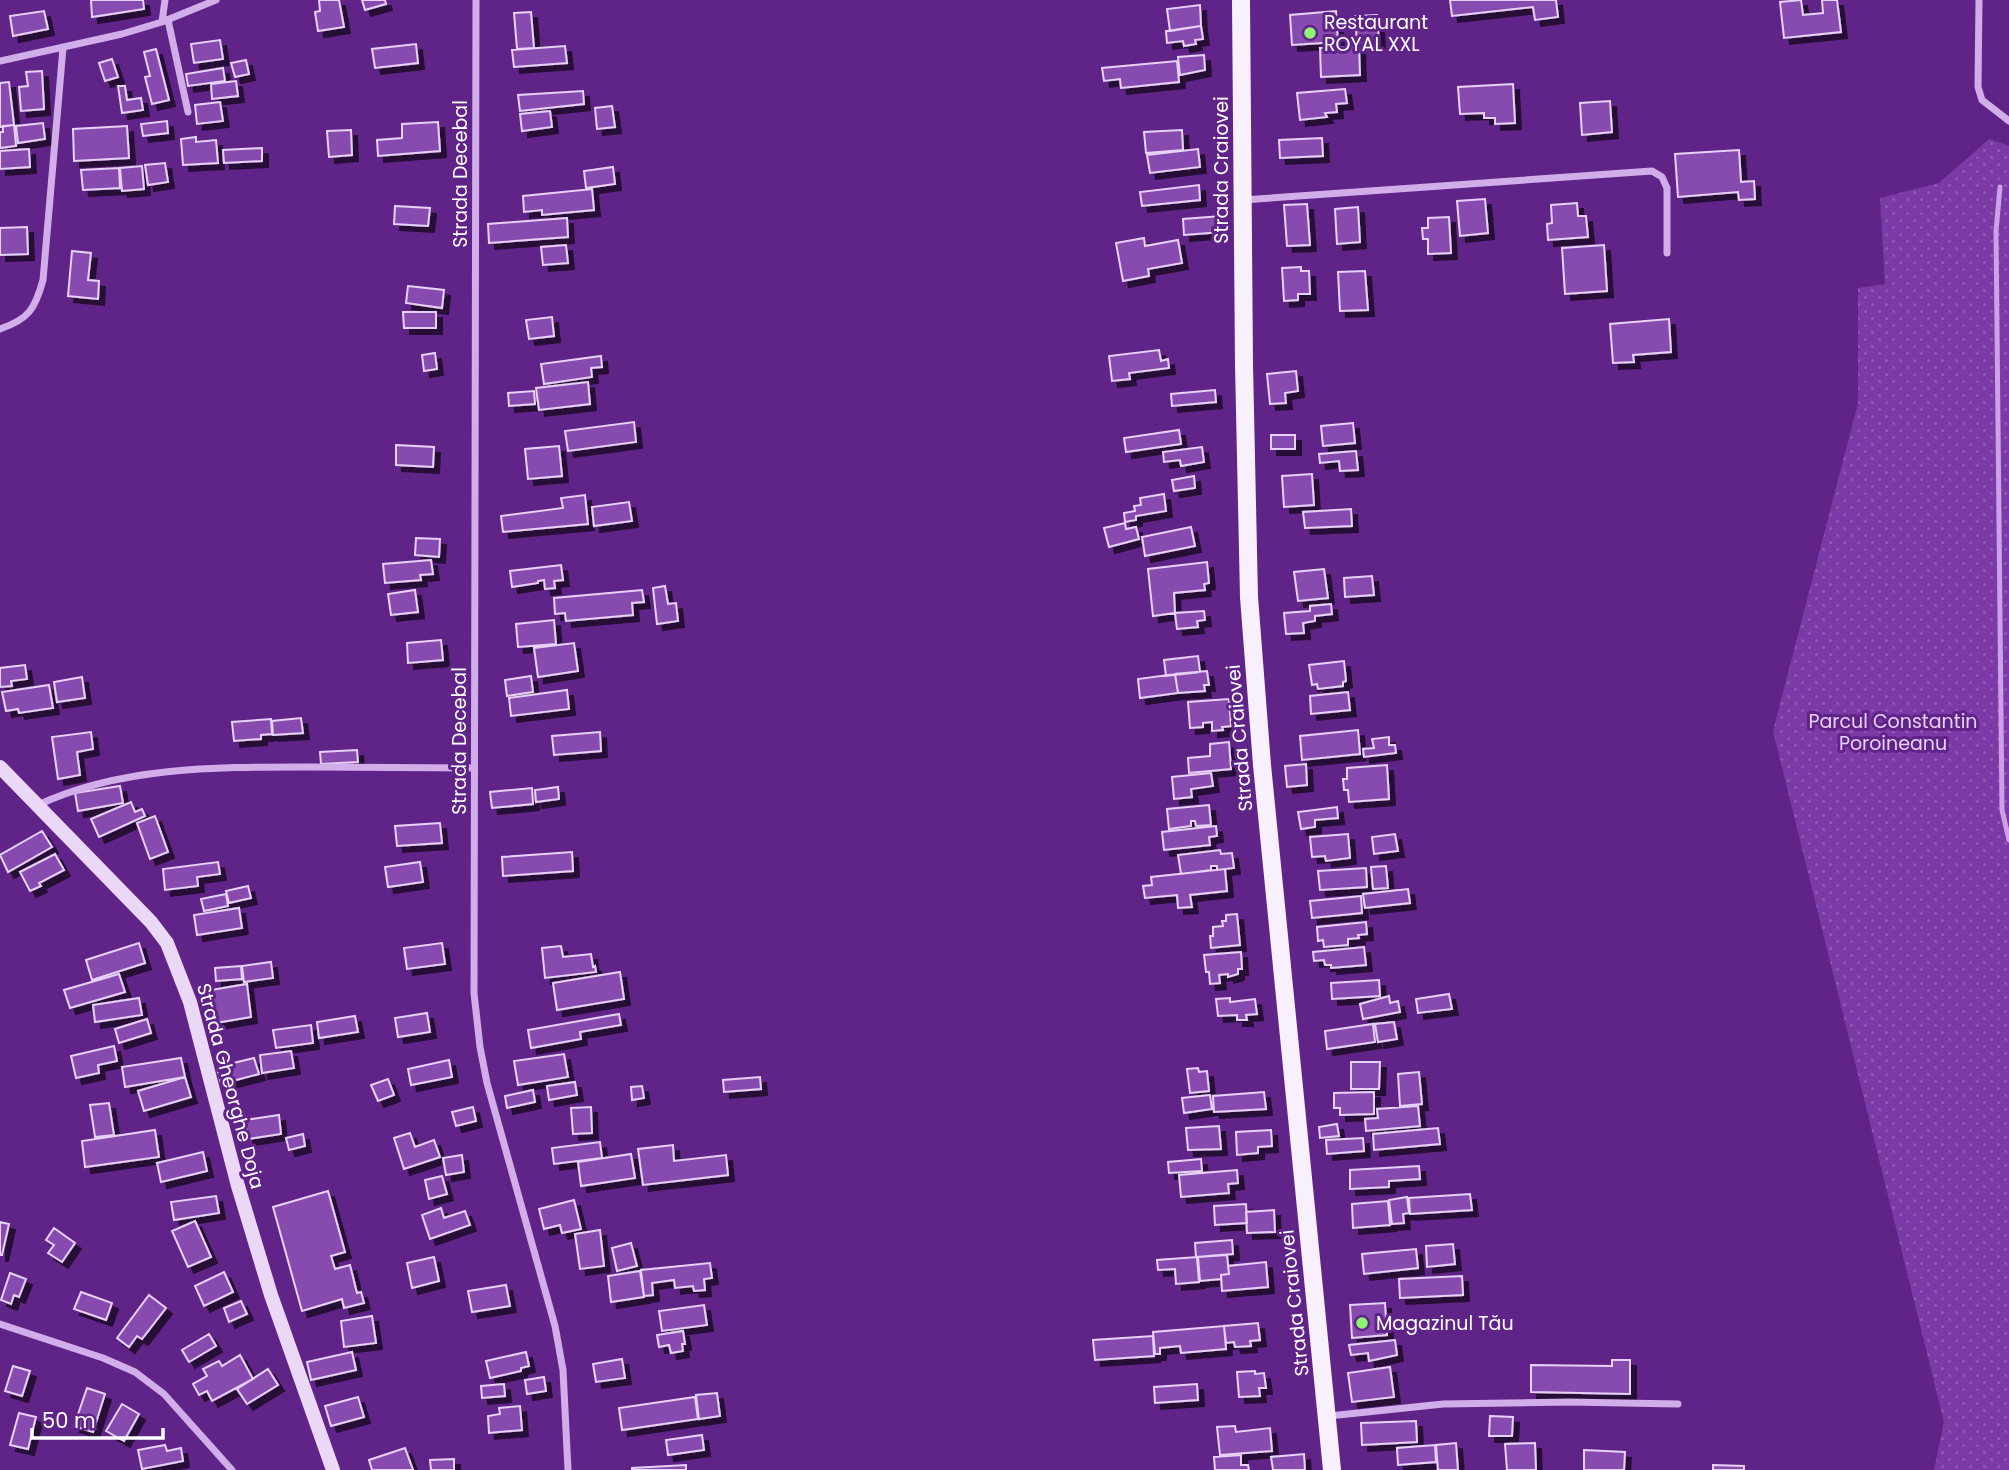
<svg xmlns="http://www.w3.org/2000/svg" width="2009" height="1470" viewBox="0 0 2009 1470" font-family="Poppins,sans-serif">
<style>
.park{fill:url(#park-dots)}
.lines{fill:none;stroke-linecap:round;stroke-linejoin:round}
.stream{stroke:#cca1ea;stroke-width:5}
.building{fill:#874baf;stroke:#e8d1f7;stroke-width:2;filter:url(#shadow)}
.street{stroke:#d1ade9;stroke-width:7}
.secondary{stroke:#ebd8f7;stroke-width:14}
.primary{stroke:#f9f0fe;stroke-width:18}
.poi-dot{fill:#8ff570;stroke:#602387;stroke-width:2.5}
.labels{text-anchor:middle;stroke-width:6;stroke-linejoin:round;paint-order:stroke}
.poi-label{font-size:19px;fill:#fff;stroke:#602387;text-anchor:start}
.street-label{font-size:19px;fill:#fff;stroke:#602387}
.park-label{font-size:19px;fill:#e8d1f7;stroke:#602387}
</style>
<defs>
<pattern id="park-dots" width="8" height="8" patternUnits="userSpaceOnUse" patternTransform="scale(1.75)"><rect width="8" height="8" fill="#7b3aa6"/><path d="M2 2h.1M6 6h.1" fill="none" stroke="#8f58b3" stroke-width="1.8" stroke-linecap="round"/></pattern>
<filter id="shadow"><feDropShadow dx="6" dy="6" stdDeviation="0" flood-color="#0009"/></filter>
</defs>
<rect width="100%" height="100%" fill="#602387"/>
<path class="park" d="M 1989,139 L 2009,146 L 2009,1470 L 1934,1470 L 1944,1422 L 1773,731 L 1858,403 L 1858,288 L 1885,284 L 1880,198 L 1939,183 Z"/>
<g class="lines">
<path class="stream" d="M 2000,187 L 1996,231 L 2002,810 L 2009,840"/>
</g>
<path class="building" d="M 91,0 L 143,0 L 144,9 L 92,17 Z
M 319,0 L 339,0 L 344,27 L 318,31 L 315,12 L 320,11 Z
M 362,0 L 385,0 L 386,4 L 365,10 Z
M 1450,0 L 1556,0 L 1558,17 L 1535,20 L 1533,7 L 1452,16 Z
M 1801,0 L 1803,15 L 1823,13 L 1822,0 L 1837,0 L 1841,32 L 1784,38 L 1780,2 Z
M 1200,5 L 1201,26 L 1170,31 L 1167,9 Z
M 44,11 L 48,29 L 13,36 L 10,16 Z
M 1336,11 L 1338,42 L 1292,45 L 1290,15 Z
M 531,12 L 534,48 L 517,49 L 514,13 Z
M 1377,15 L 1379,42 L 1357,43 L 1355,16 Z
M 1201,26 L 1203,39 L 1195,40 L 1196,44 L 1184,46 L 1183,41 L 1167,43 L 1166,31 Z
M 220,40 L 223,59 L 194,63 L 191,44 Z
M 416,44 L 418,63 L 375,68 L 372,49 Z
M 565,46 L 567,63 L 514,67 L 512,50 Z
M 1359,47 L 1360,75 L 1321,77 L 1320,48 Z
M 156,49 L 169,100 L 152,104 L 145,77 L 150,76 L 144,52 Z
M 1204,55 L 1205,70 L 1180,75 L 1178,57 Z
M 112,59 L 118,77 L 105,81 L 99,63 Z
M 246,60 L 249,74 L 235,77 L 231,63 Z
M 1177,61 L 1179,82 L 1121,88 L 1120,79 L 1104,81 L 1102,68 Z
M 223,68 L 225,81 L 188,86 L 186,74 Z
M 42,71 L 44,109 L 21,111 L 19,87 L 28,86 L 26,72 Z
M 236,81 L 238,96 L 212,99 L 211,84 Z
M 9,82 L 14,125 L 0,127 L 0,83 Z
M 1513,84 L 1515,123 L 1495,124 L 1495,118 L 1484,118 L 1484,113 L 1460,114 L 1458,87 Z
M 118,86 L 125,86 L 127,100 L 141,98 L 143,110 L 122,113 Z
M 1345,89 L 1347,103 L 1336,104 L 1337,112 L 1325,113 L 1327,117 L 1300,120 L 1297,93 Z
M 583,91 L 584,104 L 520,111 L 518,95 Z
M 1610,101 L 1612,132 L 1582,135 L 1580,103 Z
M 220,102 L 223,121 L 197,124 L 195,105 Z
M 612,106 L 615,127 L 597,129 L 595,108 Z
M 550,111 L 552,127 L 522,131 L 520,114 Z
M 167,121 L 168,133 L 143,136 L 141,124 Z
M 438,122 L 440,151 L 378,156 L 377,140 L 402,138 L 402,124 Z
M 43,123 L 45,139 L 18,143 L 16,126 Z
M 14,125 L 16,146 L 0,148 L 0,132 L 3,132 L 3,126 Z
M 127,126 L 129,158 L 74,161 L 73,129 Z
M 351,130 L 352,155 L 329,157 L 327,131 Z
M 1182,130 L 1183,150 L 1146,153 L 1144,132 Z
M 196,137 L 196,142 L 216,140 L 218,163 L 183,165 L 181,139 Z
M 1322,138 L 1323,156 L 1280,158 L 1279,140 Z
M 262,148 L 262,161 L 224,163 L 223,150 Z
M 29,149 L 30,167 L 0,169 L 0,151 Z
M 1198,149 L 1200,167 L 1150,173 L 1147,155 Z
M 1739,150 L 1741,182 L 1754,181 L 1755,199 L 1739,200 L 1738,192 L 1678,197 L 1675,154 Z
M 165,163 L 168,182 L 148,185 L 145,165 Z
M 142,166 L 144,189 L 122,191 L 120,168 Z
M 613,167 L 615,184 L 586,188 L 584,171 Z
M 119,168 L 120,188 L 83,190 L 81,170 Z
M 1199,185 L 1200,200 L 1142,206 L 1140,192 Z
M 592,189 L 594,210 L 542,215 L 542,210 L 524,212 L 523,196 Z
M 1485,199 L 1488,233 L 1460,236 L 1457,201 Z
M 1577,203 L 1578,216 L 1586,216 L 1588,237 L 1548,240 L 1547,224 L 1552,223 L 1551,205 Z
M 1307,204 L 1310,245 L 1287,246 L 1284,205 Z
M 395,206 L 430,208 L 428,226 L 394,224 Z
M 1358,207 L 1360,242 L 1337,244 L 1335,209 Z
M 1221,216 L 1222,232 L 1184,235 L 1183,219 Z
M 1449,217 L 1451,253 L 1428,254 L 1428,239 L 1423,239 L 1422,228 L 1428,228 L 1428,218 Z
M 567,218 L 568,237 L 489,243 L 488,224 Z
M 27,227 L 28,254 L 0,255 L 0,228 Z
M 1144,238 L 1145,246 L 1178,240 L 1182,263 L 1148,269 L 1149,276 L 1123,281 L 1116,243 Z
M 566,245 L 568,263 L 543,265 L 541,247 Z
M 1604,245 L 1607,291 L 1565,294 L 1562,248 Z
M 72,251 L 91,253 L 88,280 L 99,281 L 98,299 L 68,296 Z
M 1301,267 L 1301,271 L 1309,271 L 1310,294 L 1298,294 L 1298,300 L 1284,301 L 1282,268 Z
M 1365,271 L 1368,310 L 1340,311 L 1338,272 Z
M 408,286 L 444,290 L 442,308 L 406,303 Z
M 403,312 L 436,312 L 436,328 L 404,328 Z
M 552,317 L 554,336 L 529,339 L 526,320 Z
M 1669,319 L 1671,352 L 1633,355 L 1634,362 L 1613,363 L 1610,324 Z
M 1159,350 L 1161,361 L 1168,359 L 1169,368 L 1129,373 L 1130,379 L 1112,381 L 1109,356 Z
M 435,353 L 437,369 L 424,371 L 422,355 Z
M 601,356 L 602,367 L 591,368 L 592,377 L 544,384 L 541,364 Z
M 1296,371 L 1298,391 L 1285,393 L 1286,403 L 1270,404 L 1267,374 Z
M 588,382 L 590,404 L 539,410 L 536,388 Z
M 1215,390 L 1216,402 L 1172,406 L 1171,394 Z
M 534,391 L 535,404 L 509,406 L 508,393 Z
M 634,422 L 636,442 L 568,451 L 565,431 Z
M 1353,423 L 1355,443 L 1323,446 L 1321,426 Z
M 1179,430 L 1181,444 L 1126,452 L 1124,438 Z
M 1271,435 L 1295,435 L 1295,449 L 1271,449 Z
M 396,445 L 434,447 L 433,467 L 396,465 Z
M 559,446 L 562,476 L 528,479 L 525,449 Z
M 1202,447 L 1204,462 L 1181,466 L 1180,460 L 1164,462 L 1163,452 Z
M 1356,451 L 1358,470 L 1340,471 L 1339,461 L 1320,463 L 1319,454 Z
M 1312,474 L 1314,505 L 1284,507 L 1282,476 Z
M 1194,476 L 1195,488 L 1174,491 L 1172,480 Z
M 1164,494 L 1166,511 L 1136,516 L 1136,520 L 1125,522 L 1124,513 L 1135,511 L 1134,506 L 1141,505 L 1140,498 Z
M 585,495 L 588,524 L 503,532 L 501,516 L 563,508 L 561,498 Z
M 629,502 L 632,521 L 594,526 L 592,507 Z
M 1351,509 L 1352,526 L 1305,528 L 1303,512 Z
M 1125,523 L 1126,529 L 1136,527 L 1139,539 L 1109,547 L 1104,528 Z
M 1191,527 L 1195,546 L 1145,556 L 1142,537 Z
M 416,538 L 440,539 L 439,557 L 415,555 Z
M 431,560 L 433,574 L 420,575 L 421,580 L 385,583 L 383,564 Z
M 1207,562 L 1209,583 L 1204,584 L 1205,590 L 1174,593 L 1175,613 L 1153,616 L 1148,569 Z
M 561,565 L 563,580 L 554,581 L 555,588 L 545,589 L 544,580 L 538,581 L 538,583 L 512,587 L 510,571 Z
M 1324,569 L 1328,598 L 1298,601 L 1294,572 Z
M 1372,576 L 1374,595 L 1345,597 L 1344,578 Z
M 665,586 L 668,604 L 676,603 L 678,621 L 657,624 L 653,588 Z
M 415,590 L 418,612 L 391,615 L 388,594 Z
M 642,590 L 644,602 L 632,603 L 633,615 L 566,621 L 565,613 L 555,614 L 554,598 Z
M 1331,604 L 1332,614 L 1315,616 L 1315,621 L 1303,623 L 1304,633 L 1286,634 L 1284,613 L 1310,611 L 1310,606 Z
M 1204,611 L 1205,620 L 1197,621 L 1198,627 L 1177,629 L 1175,613 Z
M 554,620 L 556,644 L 518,647 L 516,624 Z
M 441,640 L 443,660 L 408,663 L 407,643 Z
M 574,643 L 578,671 L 538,677 L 534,648 Z
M 1198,656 L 1200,672 L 1166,676 L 1164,660 Z
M 1344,661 L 1346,681 L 1343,682 L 1343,686 L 1318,689 L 1317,684 L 1312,685 L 1309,665 Z
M 25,665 L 27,679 L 11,681 L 12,686 L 0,687 L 0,668 Z
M 1207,671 L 1209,685 L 1204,685 L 1205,691 L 1178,693 L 1175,674 Z
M 1175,674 L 1178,693 L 1140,698 L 1138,679 Z
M 531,676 L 533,692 L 507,696 L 505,680 Z
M 82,677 L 85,698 L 57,702 L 54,682 Z
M 49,685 L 53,708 L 19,713 L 18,709 L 6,711 L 2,692 Z
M 567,690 L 569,709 L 511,716 L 509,698 Z
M 1348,692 L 1350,710 L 1311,714 L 1310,696 Z
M 1229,699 L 1231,726 L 1222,727 L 1223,730 L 1212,731 L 1212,722 L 1203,723 L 1203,727 L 1190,728 L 1188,702 Z
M 301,718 L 303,733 L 273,735 L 272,721 Z
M 271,719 L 272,734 L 261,735 L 261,739 L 234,741 L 232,722 Z
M 1358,730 L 1360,754 L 1302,760 L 1300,736 Z
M 91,732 L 93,749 L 77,752 L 80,775 L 58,779 L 52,737 Z
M 600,732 L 601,751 L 554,755 L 552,736 Z
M 1389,737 L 1389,745 L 1395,745 L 1396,753 L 1364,757 L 1363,749 L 1374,748 L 1372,739 Z
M 1229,742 L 1231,769 L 1189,773 L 1188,758 L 1210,756 L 1210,744 Z
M 357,750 L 358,762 L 321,764 L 320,752 Z
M 1306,764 L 1307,785 L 1287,787 L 1285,766 Z
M 1387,765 L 1389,799 L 1349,802 L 1348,790 L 1344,790 L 1343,779 L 1347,779 L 1347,768 Z
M 1211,773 L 1213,786 L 1191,789 L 1192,797 L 1174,799 L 1172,777 Z
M 120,786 L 123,803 L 78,811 L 75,793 Z
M 558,787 L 559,799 L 536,802 L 535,790 Z
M 532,788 L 533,804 L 492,808 L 490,792 Z
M 131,802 L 135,812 L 142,809 L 145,816 L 99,837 L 91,819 Z
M 1209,805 L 1211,825 L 1196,826 L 1195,821 L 1191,821 L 1191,826 L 1169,829 L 1167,809 Z
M 1337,807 L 1338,818 L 1315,820 L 1315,827 L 1301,829 L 1298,812 Z
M 155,816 L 168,852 L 150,859 L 137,823 Z
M 440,823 L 442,843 L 397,846 L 395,826 Z
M 1216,826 L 1217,836 L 1209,837 L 1210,845 L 1164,850 L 1162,832 Z
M 42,831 L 52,847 L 8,872 L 0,855 Z
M 1348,834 L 1350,858 L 1326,861 L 1325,856 L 1312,857 L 1310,837 Z
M 1395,834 L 1398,851 L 1374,854 L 1372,837 Z
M 1220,850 L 1221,854 L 1232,853 L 1234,868 L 1217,870 L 1217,866 L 1211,866 L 1211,870 L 1181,874 L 1178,855 Z
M 572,852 L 573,871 L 503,876 L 502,857 Z
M 55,854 L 64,870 L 39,883 L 41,886 L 30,891 L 20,872 Z
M 218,862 L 220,874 L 197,877 L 198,886 L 165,890 L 163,869 Z
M 420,862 L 423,882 L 388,887 L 385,867 Z
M 1386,866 L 1388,888 L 1373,889 L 1371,867 Z
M 1366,868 L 1367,887 L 1320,890 L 1318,871 Z
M 1225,869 L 1227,891 L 1190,895 L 1192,907 L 1178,908 L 1177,895 L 1145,898 L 1143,886 L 1152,885 L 1151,877 Z
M 248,886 L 251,898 L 229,903 L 226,891 Z
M 1408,889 L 1410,903 L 1365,908 L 1363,894 Z
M 226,894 L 228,906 L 204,911 L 201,899 Z
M 1361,896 L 1362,913 L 1312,918 L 1310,901 Z
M 239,908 L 242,928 L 197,935 L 194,915 Z
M 1237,914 L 1240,945 L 1211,948 L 1210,936 L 1213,936 L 1213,927 L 1223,926 L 1222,921 L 1226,921 L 1226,915 Z
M 1366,922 L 1367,934 L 1358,935 L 1359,938 L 1348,939 L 1348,945 L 1324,947 L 1323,940 L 1318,941 L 1317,927 Z
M 139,943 L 145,963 L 92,980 L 86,960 Z
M 442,943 L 445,964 L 407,969 L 404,948 Z
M 561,946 L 563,957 L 591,954 L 593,967 L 595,966 L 596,972 L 545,978 L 542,948 Z
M 1364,947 L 1366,965 L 1331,968 L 1331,965 L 1325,965 L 1324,960 L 1314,961 L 1313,952 Z
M 1241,952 L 1242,969 L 1238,969 L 1238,974 L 1228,977 L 1228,974 L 1219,975 L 1220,983 L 1210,984 L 1209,972 L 1206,972 L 1204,955 Z
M 271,962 L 273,978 L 244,982 L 242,966 Z
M 241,966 L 242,979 L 216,981 L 215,968 Z
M 620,972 L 624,999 L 557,1010 L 553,983 Z
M 119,974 L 125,992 L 70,1008 L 64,990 Z
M 1379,980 L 1380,996 L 1332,999 L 1331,983 Z
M 247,984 L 251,1017 L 210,1024 L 205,991 Z
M 1449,994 L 1452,1009 L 1418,1013 L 1416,999 Z
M 1389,996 L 1390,1003 L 1398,1001 L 1400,1012 L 1363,1019 L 1360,1004 Z
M 139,998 L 142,1015 L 95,1022 L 93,1005 Z
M 1230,998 L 1230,1002 L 1255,999 L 1257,1014 L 1246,1015 L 1247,1020 L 1237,1020 L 1237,1015 L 1218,1016 L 1216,999 Z
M 427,1013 L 430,1032 L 398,1037 L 395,1018 Z
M 619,1014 L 621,1025 L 580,1032 L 581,1039 L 531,1048 L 528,1030 Z
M 355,1016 L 358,1032 L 319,1038 L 317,1022 Z
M 147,1019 L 151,1033 L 119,1043 L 115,1029 Z
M 1394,1022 L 1397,1039 L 1378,1042 L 1375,1024 Z
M 1373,1024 L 1375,1042 L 1327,1049 L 1325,1031 Z
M 311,1025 L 313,1043 L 276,1048 L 273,1030 Z
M 114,1046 L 117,1061 L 98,1065 L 99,1073 L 76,1078 L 71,1056 Z
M 291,1051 L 294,1068 L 262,1073 L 260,1055 Z
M 564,1054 L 568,1077 L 518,1085 L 514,1061 Z
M 181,1058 L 185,1077 L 125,1087 L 122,1067 Z
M 254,1058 L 259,1074 L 221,1084 L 217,1067 Z
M 449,1060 L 452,1077 L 411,1085 L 408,1069 Z
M 1351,1062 L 1380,1062 L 1379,1089 L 1351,1089 Z
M 1198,1068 L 1199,1072 L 1207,1071 L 1209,1091 L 1190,1093 L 1187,1069 Z
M 1419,1072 L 1422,1104 L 1400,1106 L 1398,1074 Z
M 185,1077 L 191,1097 L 144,1111 L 138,1091 Z
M 760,1077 L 761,1089 L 724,1092 L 723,1080 Z
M 388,1079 L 394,1095 L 378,1101 L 371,1085 Z
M 575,1082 L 577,1095 L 549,1100 L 547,1086 Z
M 642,1086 L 644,1098 L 632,1100 L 631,1087 Z
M 533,1090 L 535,1102 L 507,1108 L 505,1096 Z
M 1264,1092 L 1266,1109 L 1214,1112 L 1213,1096 Z
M 1374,1092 L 1374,1114 L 1340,1115 L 1340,1108 L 1334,1108 L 1334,1093 Z
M 1210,1095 L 1212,1109 L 1184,1113 L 1182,1098 Z
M 109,1103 L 114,1135 L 95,1137 L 90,1105 Z
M 1418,1106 L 1420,1126 L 1366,1131 L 1365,1119 L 1378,1118 L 1377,1109 Z
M 473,1107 L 476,1121 L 456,1126 L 452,1112 Z
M 591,1107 L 592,1133 L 573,1134 L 571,1108 Z
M 279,1115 L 281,1134 L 248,1139 L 245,1120 Z
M 1337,1124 L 1339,1136 L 1320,1138 L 1319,1127 Z
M 1219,1126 L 1221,1149 L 1188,1150 L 1186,1128 Z
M 1438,1128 L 1440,1144 L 1374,1150 L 1373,1134 Z
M 155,1130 L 159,1157 L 85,1167 L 82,1141 Z
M 1271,1130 L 1272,1146 L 1258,1147 L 1258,1153 L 1237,1155 L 1236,1132 Z
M 410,1133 L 415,1147 L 434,1140 L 440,1157 L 404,1169 L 394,1138 Z
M 303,1134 L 305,1146 L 289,1150 L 286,1138 Z
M 1363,1138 L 1364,1151 L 1327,1154 L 1326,1140 Z
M 600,1142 L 602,1158 L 554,1164 L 552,1148 Z
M 673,1145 L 674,1161 L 726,1155 L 728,1175 L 643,1185 L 638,1149 Z
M 203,1152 L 207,1171 L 161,1182 L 157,1163 Z
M 631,1154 L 635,1178 L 581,1186 L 578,1162 Z
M 462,1155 L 464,1172 L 446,1175 L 443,1158 Z
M 1201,1159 L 1202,1171 L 1169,1173 L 1168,1162 Z
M 1419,1166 L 1420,1179 L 1389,1181 L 1389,1187 L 1350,1189 L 1350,1170 Z
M 1237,1170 L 1238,1183 L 1228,1184 L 1229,1193 L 1181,1197 L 1179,1175 Z
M 442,1176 L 447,1194 L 429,1199 L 425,1180 Z
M 328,1191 L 345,1252 L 331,1256 L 335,1269 L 350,1265 L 357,1293 L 361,1292 L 364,1303 L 344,1308 L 342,1299 L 302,1311 L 273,1207 Z
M 1470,1194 L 1472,1210 L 1410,1214 L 1409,1198 Z
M 216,1196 L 219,1213 L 174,1220 L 171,1202 Z
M 1407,1197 L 1409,1213 L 1403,1214 L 1404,1223 L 1392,1224 L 1389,1200 Z
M 574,1200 L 581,1229 L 562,1233 L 560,1225 L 544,1229 L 539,1209 Z
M 1388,1201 L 1390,1225 L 1353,1228 L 1352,1204 Z
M 1246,1204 L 1247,1223 L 1215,1225 L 1214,1206 Z
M 441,1208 L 444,1218 L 465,1211 L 470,1225 L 430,1239 L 422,1215 Z
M 1274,1210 L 1275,1232 L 1247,1233 L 1246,1212 Z
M 195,1221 L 211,1257 L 188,1267 L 172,1231 Z
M 0,1222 L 9,1224 L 2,1255 L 0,1255 Z
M 54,1228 L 75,1243 L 62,1262 L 48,1253 L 54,1245 L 46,1240 Z
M 600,1230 L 604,1266 L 580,1269 L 575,1234 Z
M 1232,1240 L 1233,1254 L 1196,1257 L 1195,1243 Z
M 631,1243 L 637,1266 L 617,1271 L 612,1248 Z
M 1453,1244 L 1455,1264 L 1427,1267 L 1426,1246 Z
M 1416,1249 L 1418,1268 L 1364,1274 L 1362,1254 Z
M 1227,1255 L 1229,1274 L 1221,1275 L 1221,1279 L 1200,1281 L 1198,1257 Z
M 434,1257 L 439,1281 L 412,1288 L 407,1263 Z
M 1197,1257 L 1199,1282 L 1176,1284 L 1175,1269 L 1158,1270 L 1157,1260 Z
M 1266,1262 L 1268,1287 L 1222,1291 L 1221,1275 L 1229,1274 L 1228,1266 Z
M 710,1263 L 712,1278 L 704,1279 L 705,1290 L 694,1291 L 693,1286 L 675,1288 L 674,1280 L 652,1283 L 653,1295 L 644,1296 L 641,1270 Z
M 640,1271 L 644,1297 L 611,1302 L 608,1276 Z
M 224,1272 L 233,1292 L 204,1306 L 195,1286 Z
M 10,1273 L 26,1279 L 19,1297 L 14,1295 L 11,1304 L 1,1300 Z
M 1462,1276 L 1463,1295 L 1400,1298 L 1399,1279 Z
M 506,1285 L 510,1306 L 472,1312 L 468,1291 Z
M 81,1292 L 112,1303 L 106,1320 L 74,1309 Z
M 149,1295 L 166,1308 L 142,1339 L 137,1336 L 129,1347 L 117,1338 Z
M 241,1301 L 247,1314 L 229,1322 L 224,1308 Z
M 1385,1303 L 1387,1335 L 1352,1338 L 1350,1305 Z
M 704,1305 L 707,1325 L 662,1331 L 659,1311 Z
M 372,1316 L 376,1343 L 344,1347 L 341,1321 Z
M 1258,1323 L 1260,1340 L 1250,1341 L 1251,1346 L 1235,1347 L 1234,1342 L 1226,1343 L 1224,1326 Z
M 1224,1326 L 1226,1349 L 1181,1353 L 1180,1346 L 1160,1348 L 1160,1354 L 1155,1354 L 1153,1332 Z
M 683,1331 L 685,1344 L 682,1344 L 683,1351 L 671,1353 L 669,1345 L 659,1347 L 657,1335 Z
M 209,1334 L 216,1346 L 189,1362 L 182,1350 Z
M 1153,1336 L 1154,1356 L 1095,1360 L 1093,1340 Z
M 1395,1340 L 1397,1355 L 1369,1361 L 1368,1353 L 1351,1355 L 1349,1345 Z
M 352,1352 L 356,1370 L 311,1380 L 307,1362 Z
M 526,1352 L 529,1366 L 521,1368 L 521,1371 L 490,1378 L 486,1361 Z
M 240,1355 L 253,1379 L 212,1401 L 207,1391 L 199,1395 L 193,1384 L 207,1376 L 203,1369 L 219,1361 L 222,1366 Z
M 622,1359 L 625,1378 L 596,1382 L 593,1364 Z
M 1612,1360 L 1630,1360 L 1630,1394 L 1531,1392 L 1531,1365 L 1612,1366 Z
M 13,1366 L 30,1371 L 22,1396 L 5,1391 Z
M 1390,1367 L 1394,1397 L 1352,1402 L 1348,1373 Z
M 268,1369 L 278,1385 L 247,1404 L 237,1389 Z
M 1255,1371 L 1255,1374 L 1264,1373 L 1266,1388 L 1259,1388 L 1260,1396 L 1239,1397 L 1237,1372 Z
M 544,1377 L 546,1391 L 527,1394 L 525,1380 Z
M 504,1384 L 505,1396 L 482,1398 L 481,1386 Z
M 1197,1384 L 1198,1400 L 1155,1403 L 1154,1387 Z
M 87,1388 L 105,1394 L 93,1432 L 74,1426 Z
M 717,1393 L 720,1416 L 699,1419 L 696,1395 Z
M 358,1397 L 364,1417 L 331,1426 L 325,1406 Z
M 695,1397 L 698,1419 L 622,1430 L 619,1408 Z
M 122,1404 L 139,1414 L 124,1441 L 106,1431 Z
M 520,1406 L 522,1430 L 489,1433 L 488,1416 L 500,1414 L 499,1408 Z
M 19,1413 L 36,1417 L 28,1449 L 10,1445 Z
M 1490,1416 L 1513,1417 L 1512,1436 L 1489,1436 Z
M 1416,1421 L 1417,1442 L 1362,1445 L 1361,1423 Z
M 1235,1426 L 1236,1432 L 1270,1428 L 1272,1451 L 1220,1455 L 1217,1427 Z
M 702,1435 L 704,1450 L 668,1455 L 666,1440 Z
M 1456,1443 L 1458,1470 L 1438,1470 L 1436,1445 Z
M 1535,1443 L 1536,1470 L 1507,1470 L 1505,1444 Z
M 165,1445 L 167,1451 L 181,1448 L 183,1461 L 142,1469 L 138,1450 Z
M 1435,1445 L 1436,1462 L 1398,1465 L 1397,1448 Z
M 405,1448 L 413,1470 L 372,1470 L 369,1460 Z
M 1584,1450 L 1625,1452 L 1624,1470 L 1584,1470 Z
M 1304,1454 L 1305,1470 L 1273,1470 L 1271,1457 Z
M 1241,1455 L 1241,1465 L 1248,1465 L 1249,1470 L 1215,1470 L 1214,1457 Z
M 454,1459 L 454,1470 L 431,1470 L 430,1460 Z
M 686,1465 L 686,1470 L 632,1470 L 632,1468 Z
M 1713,1465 L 1744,1466 L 1744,1470 L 1713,1470 Z"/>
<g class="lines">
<path class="street" d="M 476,0 L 474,993 L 480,1047 L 487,1083 L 555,1326 L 563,1370 L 568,1470
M 1979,0 L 1978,87 L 1982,100 L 2009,121
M 168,20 L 188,112
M 162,22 L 165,0
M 0,61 L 122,34 L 162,22 L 216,0
M 1243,200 L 1652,171 L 1662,177 L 1667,188 L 1667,253
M 0,329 C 29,319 35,309 43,280 L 63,48
M 38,805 C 121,766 219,767 309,767 C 364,767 419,768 474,768
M 0,1324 L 103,1358 L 135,1372 L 164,1394 L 232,1470
M 1329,1416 L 1443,1404 L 1569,1402 L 1678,1404"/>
<path class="secondary" d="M 0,767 L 151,922 L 167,943 L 190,1002 L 238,1186 L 271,1295 L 333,1470"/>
<path class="primary" d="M 1241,0 L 1244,364 L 1249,597 L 1262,765 L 1332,1470"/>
</g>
<g class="poi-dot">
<circle cx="1310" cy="33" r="7"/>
<circle cx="1362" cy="1323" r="7"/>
</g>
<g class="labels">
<g class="poi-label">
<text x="1324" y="29">Restaurant<tspan x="1324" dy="22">ROYAL XXL</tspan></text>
<text x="1376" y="1330">Magazinul Tău</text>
</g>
<g class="street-label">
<text transform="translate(1221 170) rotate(-90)" y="7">Strada Craiovei</text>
<text transform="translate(460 174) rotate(-90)" y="7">Strada Decebal</text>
<text transform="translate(1239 738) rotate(-95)" y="7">Strada Craiovei</text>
<text transform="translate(459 741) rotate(-90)" y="7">Strada Decebal</text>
<text transform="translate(231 1086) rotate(75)" y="7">Strada Gheorghe Doja</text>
<text transform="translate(1294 1303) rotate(-96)" y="7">Strada Craiovei</text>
</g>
<g class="park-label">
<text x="1893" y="728">Parcul Constantin<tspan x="1893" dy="22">Poroineanu</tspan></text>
</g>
</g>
<path d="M32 1428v10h131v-10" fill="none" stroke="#ffffff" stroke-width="3.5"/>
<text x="42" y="1428" font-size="21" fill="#ffffff" stroke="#602387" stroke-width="5" paint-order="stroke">50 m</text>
</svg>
